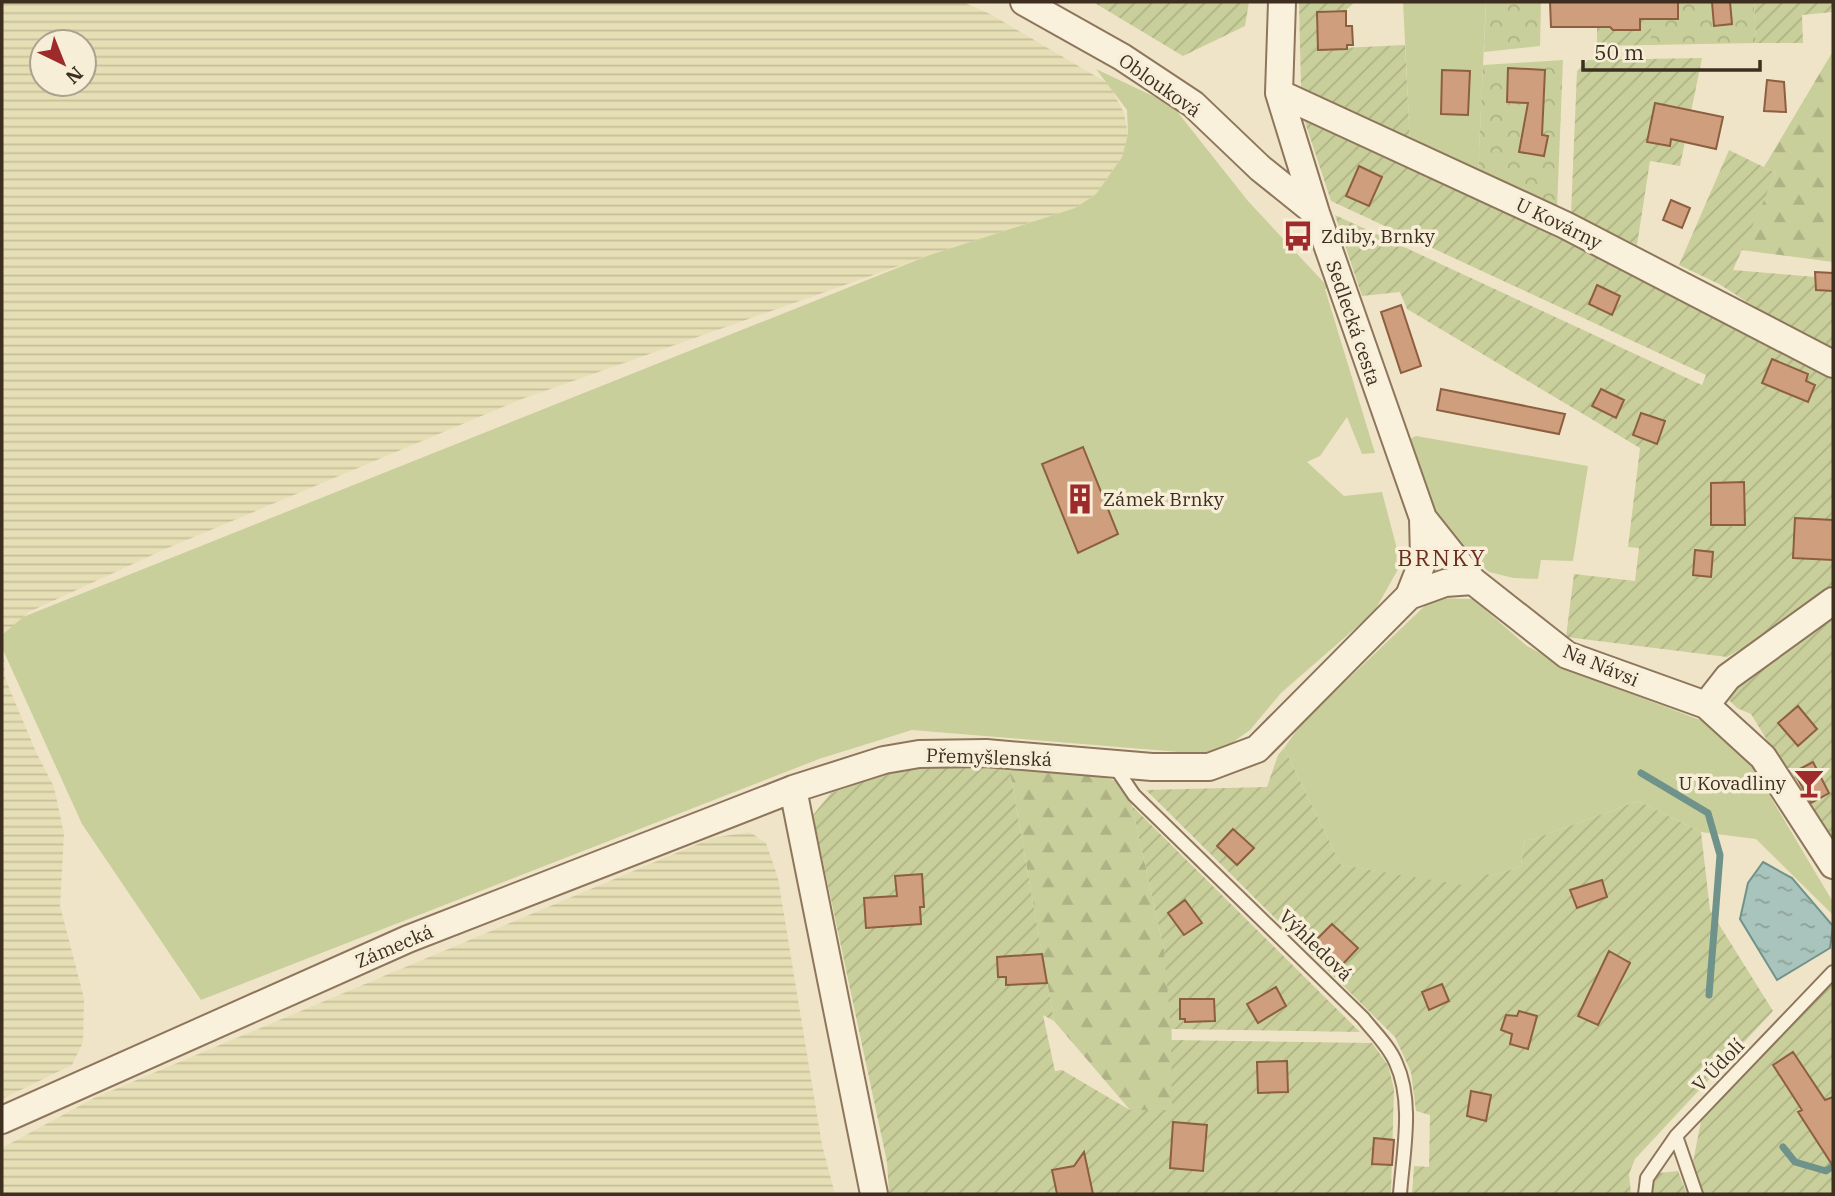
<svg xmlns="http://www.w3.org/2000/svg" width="1835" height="1196" viewBox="0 0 1835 1196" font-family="'IBM Plex Serif',serif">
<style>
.farmland{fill:url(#farmland-rules);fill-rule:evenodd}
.grass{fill:#c9cf9b}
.forest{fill:url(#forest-firs)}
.park{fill:url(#park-crowns)}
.garden{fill:url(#garden-furrows)}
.water{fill:url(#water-ripples);stroke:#6f938a;stroke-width:2}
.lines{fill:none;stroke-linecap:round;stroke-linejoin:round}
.stream{stroke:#6f938a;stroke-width:7}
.building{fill:#cf9f7d;stroke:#8d5f41;stroke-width:2}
.service-casing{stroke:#8d765c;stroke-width:16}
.minor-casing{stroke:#8d765c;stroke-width:30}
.service{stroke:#faf1dc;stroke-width:12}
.minor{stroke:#faf1dc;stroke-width:26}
.labels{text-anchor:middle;stroke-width:7;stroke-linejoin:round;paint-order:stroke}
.street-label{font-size:19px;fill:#3d2e20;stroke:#f7eed8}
.poi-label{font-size:19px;fill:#3d2e20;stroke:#f7eed8;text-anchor:start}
.quarter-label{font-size:23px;letter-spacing:2px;fill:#6b2e1e;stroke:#f7eed8}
</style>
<defs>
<pattern id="farmland-rules" width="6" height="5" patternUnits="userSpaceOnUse" patternTransform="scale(1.75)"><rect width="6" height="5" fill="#e6deb5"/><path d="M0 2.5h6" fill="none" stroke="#c6bf9b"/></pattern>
<pattern id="forest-firs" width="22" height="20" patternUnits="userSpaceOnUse" patternTransform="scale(1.75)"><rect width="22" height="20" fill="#c9cf9b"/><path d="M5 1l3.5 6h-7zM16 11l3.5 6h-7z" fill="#aeb285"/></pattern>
<pattern id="park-crowns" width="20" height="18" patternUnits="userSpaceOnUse" patternTransform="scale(1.75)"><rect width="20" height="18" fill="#c9cf9b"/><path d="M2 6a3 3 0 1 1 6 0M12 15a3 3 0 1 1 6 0" fill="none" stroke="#aeb285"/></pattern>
<pattern id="garden-furrows" width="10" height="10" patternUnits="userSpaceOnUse" patternTransform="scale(1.75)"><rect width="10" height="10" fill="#c9cf9b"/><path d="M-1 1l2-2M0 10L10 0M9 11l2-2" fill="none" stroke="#aeb285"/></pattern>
<pattern id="water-ripples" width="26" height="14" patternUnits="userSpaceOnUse" patternTransform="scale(1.75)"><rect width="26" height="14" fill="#a9c4bc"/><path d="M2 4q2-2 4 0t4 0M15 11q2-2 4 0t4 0" fill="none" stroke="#8ba098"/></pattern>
</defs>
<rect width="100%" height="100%" fill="#f0e4c8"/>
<path class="farmland" d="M 2,2 L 963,2 L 990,14 L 1109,84 L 1124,113 L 1128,134 L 1122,157 L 1096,194 L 1075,208 L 927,256 L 522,399 L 163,550 L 29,612 L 3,635 L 5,678 L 36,752 L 54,787 L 64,834 L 60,906 L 84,998 L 83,1042 L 72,1065 L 2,1099 ZM 42,42 L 84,42 L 84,84 L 42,84 Z
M 750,832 L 766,843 L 778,878 L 822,1145 L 835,1194 L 2,1194 L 2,1148 L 94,1098 L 712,838 Z"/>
<path class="grass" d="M 1403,2 L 1486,2 L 1478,174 L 1410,142 Z
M 1096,69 L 1172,105 L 1248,201 L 1329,288 L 1325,289 L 1375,453 L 1362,454 L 1347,417 L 1320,456 L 1307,462 L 1344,496 L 1382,492 L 1401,564 L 1374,612 L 1281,693 L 1250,730 L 1215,755 L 912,730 L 819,759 L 201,1000 L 82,824 L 3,650 L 2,635 L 23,617 L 927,256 L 1075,208 L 1096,194 L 1122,157 L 1128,134 L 1127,110 Z
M 1416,436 L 1588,466 L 1573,561 L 1541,560 L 1538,579 L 1513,578 L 1489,572 L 1453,540 L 1433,517 L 1405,441 Z
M 1433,598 L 1473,599 L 1527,646 L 1584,676 L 1732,732 L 1833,902 L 1833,915 L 1756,839 L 1701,832 L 1638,801 L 1531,840 L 1525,838 L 1521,866 L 1499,874 L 1474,876 L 1469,887 L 1341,865 L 1284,748 L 1302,723 Z"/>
<path class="forest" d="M 1833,51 L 1833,262 L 1741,250 L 1776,173 L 1764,167 Z
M 1008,761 L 1041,764 L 1127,783 L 1164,950 L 1171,1004 L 1173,1110 L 1130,1110 L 1054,1021 Z"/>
<path class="park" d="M 1486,2 L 1541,2 L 1540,46 L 1484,52 Z
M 1651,2 L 1754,2 L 1756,43 L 1651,45 Z
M 1563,60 L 1557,209 L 1478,174 L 1483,65 Z"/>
<path class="garden" d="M 1093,2 L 1249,2 L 1245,26 L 1183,56 Z
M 1299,2 L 1355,2 L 1346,10 L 1317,11 L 1319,49 L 1405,45 L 1410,142 L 1312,97 L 1301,88 Z
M 1597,2 L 1651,2 L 1651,45 L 1597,46 Z
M 1754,2 L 1833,2 L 1833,12 L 1802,15 L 1803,43 L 1756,43 Z
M 1702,58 L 1680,166 L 1650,161 L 1637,245 L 1571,214 L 1577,71 L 1588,60 Z
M 1302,113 L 1767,335 L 1833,379 L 1833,591 L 1782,626 L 1727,657 L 1566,637 L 1574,574 L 1635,581 L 1639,548 L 1628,547 L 1640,448 L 1407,309 L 1400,292 L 1362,296 L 1335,215 L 1702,385 L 1706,375 L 1331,201 Z
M 1729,150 L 1776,173 L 1733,270 L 1815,277 L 1816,290 L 1833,291 L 1833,357 L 1719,284 L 1679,265 Z
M 1833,614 L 1833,848 L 1751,714 L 1737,708 L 1729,700 L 1734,685 Z
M 1284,748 L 1341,865 L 1469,886 L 1474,875 L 1499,874 L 1521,866 L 1525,838 L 1531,840 L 1638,801 L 1701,832 L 1710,910 L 1773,1011 L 1635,1159 L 1629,1174 L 1631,1194 L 1412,1194 L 1414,1166 L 1429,1167 L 1430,1115 L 1416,1111 L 1411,1072 L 1395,1037 L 1146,790 L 1267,787 L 1278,755 Z
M 1008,761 L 1054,1021 L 1043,1015 L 1055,1071 L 1062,1070 L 1130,1110 L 1172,1110 L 1171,1040 L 1372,1043 L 1388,1065 L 1394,1089 L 1391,1194 L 889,1194 L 887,1162 L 813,815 L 831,793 L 909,766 Z
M 1132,806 L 1360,1032 L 1171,1029 L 1164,950 Z
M 1833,977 L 1833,1194 L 1704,1194 L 1693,1162 L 1702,1116 Z
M 1678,1171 L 1687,1194 L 1651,1194 L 1650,1174 Z"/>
<path class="water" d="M 1763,862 L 1792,878 L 1833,926 L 1830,948 L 1777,980 L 1740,919 L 1748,883 Z"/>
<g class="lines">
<path class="stream" d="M 1641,773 L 1708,813 L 1720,855 L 1709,995
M 1783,1147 L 1795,1162 L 1826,1171 L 1833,1166"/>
</g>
<path class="building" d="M 1550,2 L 1678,2 L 1678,19 L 1640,19 L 1640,30 L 1613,30 L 1610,27 L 1551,27 Z
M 1712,2 L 1730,2 L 1732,24 L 1714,26 Z
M 1346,11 L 1346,26 L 1352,26 L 1353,45 L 1347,45 L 1347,49 L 1318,50 L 1317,12 Z
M 1508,68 L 1545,70 L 1542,135 L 1548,136 L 1544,156 L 1519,152 L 1528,103 L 1507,102 Z
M 1442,70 L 1470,71 L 1468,115 L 1441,114 Z
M 1767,80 L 1784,82 L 1786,112 L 1764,111 Z
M 1655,103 L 1723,117 L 1716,149 L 1671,139 L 1670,146 L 1647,142 Z
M 1359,166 L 1382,177 L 1369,206 L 1346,196 Z
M 1671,200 L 1690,208 L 1682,228 L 1663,220 Z
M 1815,272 L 1833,273 L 1833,291 L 1816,290 Z
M 1597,285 L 1620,296 L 1612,315 L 1589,304 Z
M 1401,305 L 1421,366 L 1401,373 L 1381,312 Z
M 1772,359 L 1808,374 L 1806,381 L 1815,385 L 1808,402 L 1762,383 Z
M 1441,389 L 1565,414 L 1559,434 L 1437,410 Z
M 1601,389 L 1624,400 L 1616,418 L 1592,406 Z
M 1641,413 L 1665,421 L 1657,444 L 1633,435 Z
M 1083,447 L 1118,534 L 1078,553 L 1042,464 Z
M 1744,482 L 1745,525 L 1711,525 L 1711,483 Z
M 1795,518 L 1833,520 L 1833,560 L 1793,558 Z
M 1695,550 L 1713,552 L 1711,577 L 1693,575 Z
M 1798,706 L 1817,729 L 1798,746 L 1778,723 Z
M 1813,762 L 1829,793 L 1811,803 L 1794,772 Z
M 1233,829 L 1254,848 L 1237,865 L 1217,846 Z
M 922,874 L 924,907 L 920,907 L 921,924 L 866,928 L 864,898 L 897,896 L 895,876 Z
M 1602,880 L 1607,897 L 1577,908 L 1570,890 Z
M 1185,900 L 1202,923 L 1184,935 L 1168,913 Z
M 1332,924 L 1358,948 L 1341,966 L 1315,941 Z
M 1609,951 L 1630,963 L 1598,1025 L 1578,1016 Z
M 1042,954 L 1047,983 L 1006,985 L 1006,977 L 998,977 L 997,957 Z
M 1442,984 L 1449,1001 L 1429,1010 L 1422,992 Z
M 1276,987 L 1286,1006 L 1258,1023 L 1247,1004 Z
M 1180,999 L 1214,999 L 1215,1021 L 1185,1022 L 1185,1019 L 1180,1019 Z
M 1519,1011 L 1537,1016 L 1528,1049 L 1510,1044 L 1512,1034 L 1501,1030 L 1506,1015 L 1517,1016 Z
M 1793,1052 L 1825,1100 L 1833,1097 L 1833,1166 L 1798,1112 L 1802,1110 L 1773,1065 Z
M 1287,1061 L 1288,1092 L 1258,1093 L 1257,1062 Z
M 1471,1091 L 1491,1095 L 1486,1121 L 1467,1116 Z
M 1173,1122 L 1207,1125 L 1203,1171 L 1170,1168 Z
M 1374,1138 L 1394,1140 L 1392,1165 L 1372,1164 Z
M 1084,1152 L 1093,1194 L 1057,1194 L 1052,1170 L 1074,1166 Z"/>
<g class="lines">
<g class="service-casing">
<path id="service" d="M 1113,764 L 1134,795 L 1363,1018 C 1374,1032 1389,1046 1396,1063 C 1414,1102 1403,1153 1400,1194
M 1676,1136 L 1696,1194
M 1645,1194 L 1647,1178 L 1676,1136 L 1833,972"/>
</g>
<g class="minor-casing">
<path id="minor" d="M 1024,2 L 1122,57 L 1193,104 L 1260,168 L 1316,213
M 1282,2 L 1279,93 L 1316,213 L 1423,518 L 1473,581
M 1279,93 L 1565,225 L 1833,364
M 1409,596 L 1424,558 L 1423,518
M 1706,705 L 1728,677 L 1833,601
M 793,789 L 874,1194
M 2,1120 L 408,939 L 793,789 L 884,760 L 919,754 L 986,753 L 1152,767 L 1209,767 L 1257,749 L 1409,596 L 1445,583 L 1473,581 L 1567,655 L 1706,705 L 1763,757 L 1833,865"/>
</g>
<use href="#service" class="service"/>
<use href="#minor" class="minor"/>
</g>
<defs>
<g id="bus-bare" transform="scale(2.415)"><path d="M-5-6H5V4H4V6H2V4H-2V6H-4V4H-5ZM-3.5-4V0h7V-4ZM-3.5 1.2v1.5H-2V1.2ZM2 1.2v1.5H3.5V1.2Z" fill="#9e2a2b" stroke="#f7eed8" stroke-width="2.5" paint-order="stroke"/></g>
<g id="building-bare" transform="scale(2.415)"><path d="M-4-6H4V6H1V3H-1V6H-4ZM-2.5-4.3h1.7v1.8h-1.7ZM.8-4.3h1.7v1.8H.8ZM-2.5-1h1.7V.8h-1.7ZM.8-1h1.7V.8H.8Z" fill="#9e2a2b" stroke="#f7eed8" stroke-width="2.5" paint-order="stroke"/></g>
<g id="bar-bare" transform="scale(2.415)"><path d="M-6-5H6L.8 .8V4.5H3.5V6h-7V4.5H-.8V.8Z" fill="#9e2a2b" stroke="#f7eed8" stroke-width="2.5" paint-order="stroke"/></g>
</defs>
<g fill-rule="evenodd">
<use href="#bus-bare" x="1298" y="236"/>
<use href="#building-bare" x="1080" y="499"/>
<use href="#bar-bare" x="1809" y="783"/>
</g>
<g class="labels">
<g class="street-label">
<text transform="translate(1160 85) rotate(35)" y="7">Oblouková</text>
<text transform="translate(1559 223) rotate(26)" y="7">U Kovárny</text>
<text transform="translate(1354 323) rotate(71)" y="7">Sedlecká cesta</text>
<text transform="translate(1601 665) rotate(23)" y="7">Na Návsi</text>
<text transform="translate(989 757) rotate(2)" y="7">Přemyšlenská</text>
<text transform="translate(1316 945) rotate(44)" y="7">Výhledová</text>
<text transform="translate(394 946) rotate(-23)" y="7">Zámecká</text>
<text transform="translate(1718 1065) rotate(-46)" y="7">V Údolí</text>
</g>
<g class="poi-label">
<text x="1321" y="243">Zdiby, Brnky</text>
<text x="1103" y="506">Zámek Brnky</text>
<text x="1786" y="790" text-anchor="end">U Kovadliny</text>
</g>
<g class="quarter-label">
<text x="1442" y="566">BRNKY</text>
</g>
</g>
<rect width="1835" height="1196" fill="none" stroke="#3d2e20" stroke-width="7"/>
<g transform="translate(63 63) rotate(137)"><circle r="33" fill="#f7eed8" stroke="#ada18e" stroke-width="2"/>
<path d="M0-5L12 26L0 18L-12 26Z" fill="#9e2a2b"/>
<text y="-10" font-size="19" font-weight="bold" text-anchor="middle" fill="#3d2e20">N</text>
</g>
<path d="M1583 60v10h177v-10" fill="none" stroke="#3d2e20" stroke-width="3.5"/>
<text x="1594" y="60" font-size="21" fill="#3d2e20" stroke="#f7eed8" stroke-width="5" paint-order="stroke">50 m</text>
</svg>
